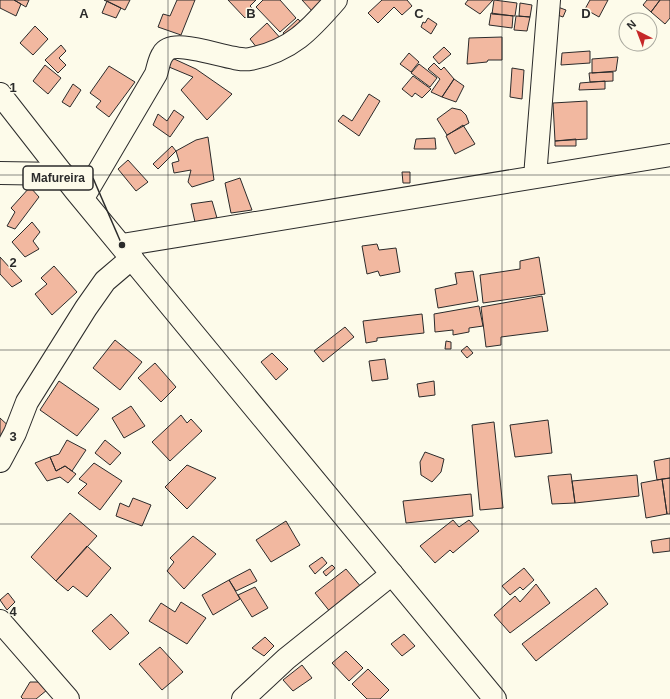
<svg xmlns="http://www.w3.org/2000/svg" width="670" height="699" viewBox="0 0 670 699" font-family="Helvetica,sans-serif">
<style>
.building{fill:#f2b8a0;stroke:#2b2b2b}
.lines{fill:none;stroke-linecap:round;stroke-linejoin:round}
.minor-casing{stroke:#2b2b2b;stroke-width:24}
.major-casing{stroke:#2b2b2b;stroke-width:24}
.minor{stroke:#fdfbea;stroke-width:22}
.major{stroke:#fdfbea;stroke-width:22}
.grid{fill:none;stroke:#2b2b2b;stroke-width:1;stroke-opacity:0.55}
.grid-label{font-size:13px;text-anchor:middle;font-weight:bold;fill:#2b2b2b;stroke:#fdfbea;stroke-width:3;stroke-linejoin:round;paint-order:stroke}
.leader{fill:none;stroke:#2b2b2b;stroke-width:1.5}
.callout-dot{fill:#2b2b2b;stroke:#fdfbea;stroke-width:1.5}
.callout{fill:#fdfbea;stroke:#2b2b2b;stroke-width:1.5}
.callout-label{font-size:12px;text-anchor:middle;font-weight:bold;fill:#2b2b2b}
</style>
<rect width="100%" height="100%" fill="#fdfbea"/>
<path class="building" d="M 0,0 L 14,0 L 21,4 L 16,16 L 0,8 Z
M 14,0 L 29,0 L 26,7 Z
M 104,0 L 130,0 L 125,10 Z
M 177,0 L 195,0 L 181,35 L 158,27 L 163,14 L 170,16 Z
M 228,0 L 256,0 L 250,6 L 254,10 L 245,18 Z
M 263,0 L 280,0 L 296,18 L 280,32 L 256,7 Z
M 302,0 L 326,0 L 313,12 Z
M 382,0 L 407,0 L 412,6 L 402,15 L 394,7 L 378,23 L 368,13 Z
M 468,0 L 493,0 L 480,14 L 465,4 Z
M 494,0 L 517,3 L 515,16 L 492,14 Z
M 590,0 L 608,0 L 599,17 L 585,9 Z
M 647,0 L 660,0 L 651,12 L 643,5 Z
M 660,0 L 670,0 L 670,18 L 665,24 L 651,12 Z
M 107,1 L 121,8 L 116,18 L 102,13 Z
M 520,3 L 532,5 L 530,17 L 519,16 Z
M 555,6 L 566,10 L 563,17 L 552,13 Z
M 491,13 L 513,16 L 512,28 L 489,25 Z
M 516,16 L 530,17 L 527,31 L 514,30 Z
M 428,18 L 437,24 L 431,34 L 421,27 L 423,22 L 425,23 Z
M 298,19 L 306,28 L 290,42 L 283,33 Z
M 267,23 L 282,40 L 261,53 L 250,39 Z
M 35,26 L 48,39 L 33,55 L 20,43 Z
M 502,37 L 502,60 L 488,60 L 487,62 L 467,64 L 469,38 Z
M 61,45 L 66,51 L 59,58 L 66,65 L 58,73 L 45,60 Z
M 444,47 L 451,54 L 439,64 L 433,57 Z
M 590,51 L 590,63 L 561,65 L 562,53 Z
M 409,53 L 419,62 L 411,72 L 400,64 Z
M 618,57 L 616,71 L 592,73 L 592,59 Z
M 172,58 L 196,69 L 232,94 L 207,120 L 181,90 L 193,77 L 169,67 Z
M 434,63 L 441,70 L 444,67 L 454,79 L 442,97 L 431,92 L 440,79 L 428,69 Z
M 419,64 L 437,78 L 430,87 L 411,73 Z
M 45,65 L 61,78 L 48,94 L 33,81 Z
M 109,66 L 135,82 L 109,117 L 96,107 L 101,101 L 90,93 Z
M 512,68 L 524,70 L 522,99 L 510,97 Z
M 613,72 L 613,81 L 590,82 L 589,73 Z
M 413,76 L 431,89 L 422,98 L 415,93 L 412,97 L 402,89 Z
M 454,79 L 464,86 L 456,102 L 442,97 Z
M 605,81 L 605,89 L 579,90 L 580,83 Z
M 73,84 L 81,90 L 70,107 L 62,102 Z
M 369,94 L 380,101 L 359,136 L 338,121 L 343,115 L 352,121 Z
M 587,101 L 587,139 L 555,141 L 553,103 Z
M 452,108 L 461,110 L 466,115 L 469,123 L 447,135 L 437,119 Z
M 174,110 L 184,117 L 170,137 L 153,125 L 158,114 L 167,121 Z
M 463,125 L 475,144 L 455,154 L 446,136 Z
M 208,137 L 214,180 L 192,187 L 188,182 L 191,170 L 174,173 L 172,163 L 179,161 L 176,151 L 196,140 Z
M 435,138 L 436,149 L 414,149 L 416,139 Z
M 576,139 L 576,146 L 555,146 L 555,141 Z
M 172,146 L 176,151 L 158,169 L 153,164 Z
M 128,160 L 148,182 L 136,191 L 118,169 Z
M 402,172 L 410,172 L 410,183 L 403,183 Z
M 240,178 L 252,210 L 231,213 L 225,183 Z
M 30,187 L 39,197 L 15,229 L 7,226 L 15,212 L 11,208 Z
M 212,201 L 217,218 L 195,222 L 191,204 Z
M 32,222 L 40,232 L 33,241 L 39,249 L 25,257 L 12,242 Z
M 377,244 L 379,250 L 396,248 L 400,272 L 380,276 L 378,271 L 367,274 L 362,246 Z
M 0,257 L 22,281 L 12,287 L 0,274 Z
M 539,257 L 545,294 L 483,303 L 480,275 L 520,269 L 520,261 Z
M 54,266 L 77,292 L 52,315 L 35,294 L 47,284 L 41,278 Z
M 473,271 L 478,301 L 438,308 L 435,289 L 457,284 L 455,273 Z
M 542,296 L 548,331 L 501,337 L 501,345 L 486,347 L 481,307 Z
M 479,306 L 483,326 L 469,328 L 469,332 L 453,335 L 453,330 L 435,332 L 434,314 Z
M 422,314 L 424,333 L 377,338 L 377,341 L 366,343 L 363,321 Z
M 345,327 L 354,337 L 323,362 L 314,351 Z
M 115,340 L 142,362 L 120,390 L 93,368 Z
M 446,341 L 451,342 L 451,349 L 445,349 Z
M 467,346 L 473,353 L 467,358 L 461,351 Z
M 272,353 L 288,369 L 276,380 L 261,362 Z
M 385,359 L 388,379 L 372,381 L 369,361 Z
M 155,363 L 176,387 L 161,402 L 138,378 Z
M 59,381 L 99,409 L 77,436 L 40,410 Z
M 434,381 L 435,395 L 419,397 L 417,384 Z
M 131,406 L 145,426 L 124,438 L 112,418 Z
M 181,415 L 187,423 L 191,419 L 202,431 L 170,461 L 152,442 Z
M 0,418 L 13,430 L 0,446 Z
M 548,420 L 552,453 L 515,457 L 510,425 Z
M 494,422 L 503,508 L 480,510 L 472,425 Z
M 67,440 L 86,450 L 72,471 L 65,466 L 56,471 L 50,457 L 59,454 Z
M 105,440 L 121,453 L 110,465 L 95,453 Z
M 425,452 L 444,459 L 441,472 L 432,482 L 421,475 L 420,462 Z
M 50,457 L 56,471 L 65,466 L 76,474 L 68,483 L 60,477 L 47,481 L 35,463 Z
M 670,458 L 670,478 L 657,480 L 654,461 Z
M 94,463 L 122,481 L 100,510 L 78,493 L 87,484 L 79,479 Z
M 187,465 L 216,478 L 187,509 L 165,487 Z
M 571,474 L 575,503 L 552,504 L 548,476 Z
M 637,475 L 639,496 L 575,503 L 572,481 Z
M 670,478 L 670,514 L 667,514 L 662,479 Z
M 662,479 L 667,514 L 646,518 L 641,483 Z
M 471,494 L 473,516 L 406,523 L 403,501 Z
M 133,498 L 151,505 L 142,526 L 116,516 L 120,503 L 129,507 Z
M 70,513 L 97,536 L 56,581 L 31,557 Z
M 453,520 L 459,527 L 469,520 L 479,531 L 453,553 L 450,550 L 435,563 L 420,546 Z
M 286,521 L 300,545 L 271,562 L 256,540 Z
M 193,536 L 216,554 L 184,589 L 167,571 L 174,562 L 170,558 Z
M 670,538 L 670,551 L 653,553 L 651,541 Z
M 87,546 L 111,568 L 87,597 L 73,586 L 68,591 L 56,581 Z
M 322,557 L 327,563 L 315,574 L 309,566 Z
M 332,565 L 335,568 L 326,576 L 323,572 Z
M 524,568 L 534,580 L 523,590 L 520,587 L 510,595 L 502,586 Z
M 250,569 L 257,581 L 236,591 L 229,580 Z
M 346,569 L 367,594 L 335,618 L 315,593 Z
M 229,580 L 240,599 L 213,615 L 202,595 Z
M 536,584 L 550,603 L 510,633 L 494,615 L 515,596 L 520,602 Z
M 255,587 L 268,608 L 252,617 L 238,595 Z
M 596,588 L 608,604 L 536,661 L 522,644 Z
M 8,593 L 15,602 L 7,610 L 0,600 Z
M 181,602 L 206,618 L 187,644 L 149,621 L 161,603 L 175,612 Z
M 111,614 L 129,633 L 110,650 L 92,631 Z
M 404,634 L 415,646 L 402,656 L 391,644 Z
M 265,637 L 274,646 L 264,656 L 252,648 Z
M 160,647 L 183,672 L 162,690 L 139,664 Z
M 346,651 L 363,668 L 349,681 L 332,663 Z
M 302,665 L 312,678 L 293,691 L 283,680 Z
M 368,669 L 389,690 L 380,699 L 367,699 L 352,684 Z
M 30,682 L 41,682 L 47,690 L 36,699 L 23,699 L 21,697 Z"/>
<g class="lines">
<g class="minor-casing">
<path id="minor" d="M 0,173 L 63,174
M 535,177 L 549,0
M 83,198 L 156,74 C 158,68 159,59 163,54 C 174,35 232,63 250,59 C 291,51 310,30 336,0
M 122,245 L 670,155
M 0,461 L 15,433 L 27,402 L 86,308 L 105,281 L 132,258
M 0,621 L 68,699
M 243,699 L 286,659 L 392,574"/>
</g>
<g class="major-casing">
<path id="major" d="M 0,94 L 75,190 L 495,699"/>
</g>
<use href="#minor" class="minor"/>
<use href="#major" class="major"/>
</g>
<path class="grid" d="M 168,0 L 168,699M 335,0 L 335,699M 502,0 L 502,699M 0,175 L 670,175M 0,350 L 670,350M 0,524 L 670,524"/>
<g class="grid-label">
<text x="84" y="18">A</text>
<text x="251" y="18">B</text>
<text x="419" y="18">C</text>
<text x="586" y="18">D</text>
<text x="13" y="92">1</text>
<text x="13" y="267">2</text>
<text x="13" y="441">3</text>
<text x="13" y="616">4</text>
</g>
<path class="leader" d="M122 245L93 178"/>
<circle class="callout-dot" cx="122" cy="245" r="4"/>
<rect class="callout" x="23" y="166" width="70" height="24" rx="4"/>
<g class="callout-label">
<text x="58" y="182">Mafureira</text>
</g>
<g transform="translate(638 32) rotate(318)"><circle r="19" fill="#fdfbea" stroke="#a9a89e"/>
<path d="M0-3L7 15L0 10L-7 15Z" fill="#c62828"/>
<text y="-6" font-size="11" font-weight="bold" text-anchor="middle" fill="#2b2b2b">N</text>
</g>
</svg>
